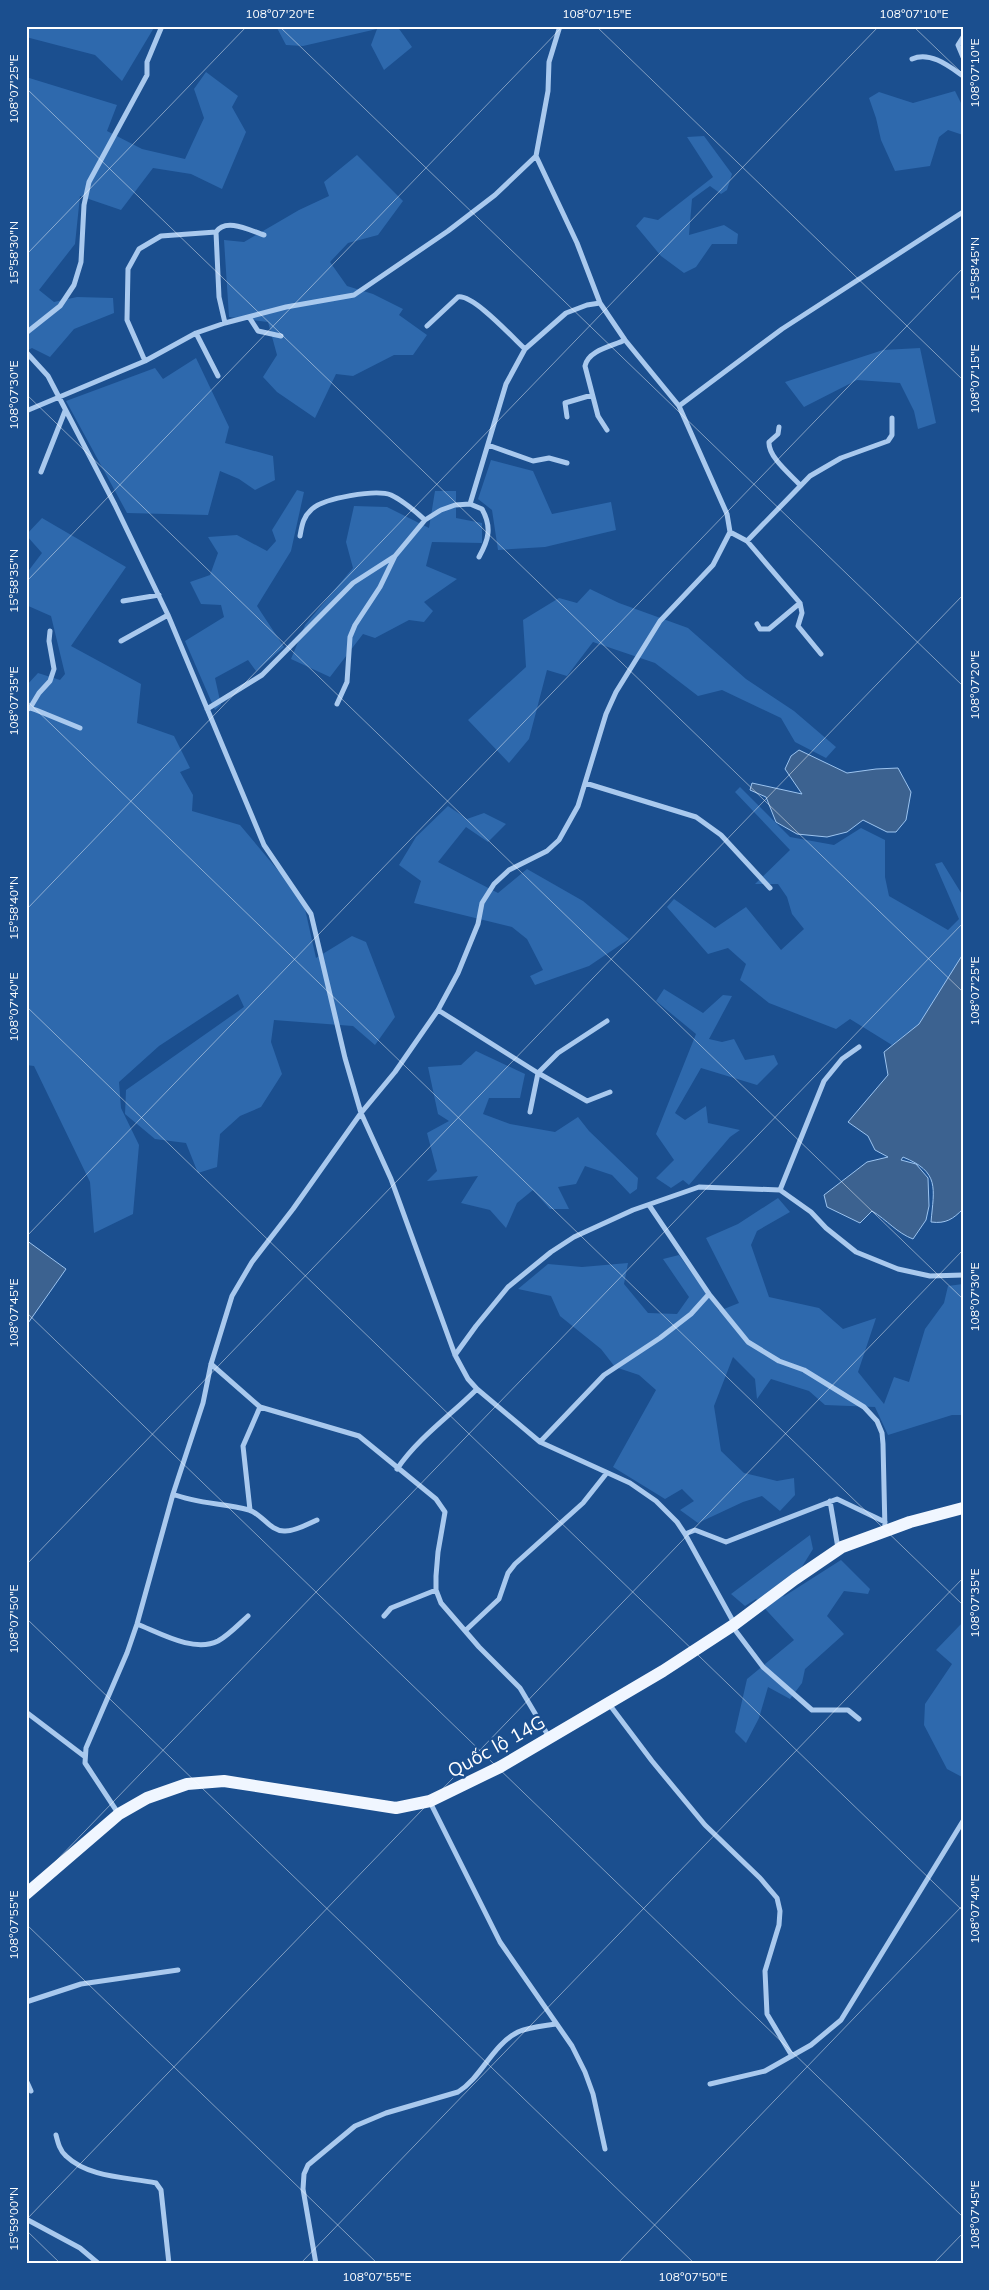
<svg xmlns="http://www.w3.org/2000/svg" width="989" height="2290" viewBox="0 0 989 2290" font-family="Mulish,sans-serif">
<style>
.green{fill:#2e69ad}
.water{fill:#3c6290;stroke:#9cc4f0}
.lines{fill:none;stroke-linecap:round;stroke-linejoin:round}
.minor{stroke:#a9c9ee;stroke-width:5}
.primary{stroke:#f0f6ff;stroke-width:12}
.ticks{fill:none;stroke:#fff;stroke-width:1;stroke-opacity:0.45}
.labels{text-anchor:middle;stroke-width:5;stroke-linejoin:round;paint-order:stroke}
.street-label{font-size:19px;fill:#fff;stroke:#1b4f8f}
.neatline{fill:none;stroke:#fff;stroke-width:2}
.ticks-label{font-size:12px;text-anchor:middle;fill:#fff}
</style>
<rect width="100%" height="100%" fill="#1b4f8f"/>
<path class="green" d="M 26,26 L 155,26 L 122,81 L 95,55 L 26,37 Z
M 276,26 L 397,26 L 412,47 L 384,70 L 371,45 L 377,29 L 303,46 L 286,45 Z
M 206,72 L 238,96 L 232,107 L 246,132 L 222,189 L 191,174 L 153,168 L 121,210 L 80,196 L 75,244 L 39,290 L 54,302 L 77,297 L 113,298 L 114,313 L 74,329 L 50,357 L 32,348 L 26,351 L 26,77 L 117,105 L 107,131 L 142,149 L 185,159 L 204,118 L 194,89 Z
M 955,91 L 963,107 L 963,135 L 948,130 L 939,137 L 930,166 L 895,171 L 881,140 L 876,118 L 869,98 L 879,92 L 913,103 Z
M 704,136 L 732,174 L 727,190 L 721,194 L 710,186 L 692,199 L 689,235 L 724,225 L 738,234 L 737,244 L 712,244 L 696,267 L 684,273 L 661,256 L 636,226 L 644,217 L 658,220 L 713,177 L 687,137 Z
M 357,155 L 403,201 L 378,235 L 348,243 L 330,262 L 347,286 L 373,294 L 403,309 L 399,315 L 427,335 L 413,355 L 394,355 L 353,376 L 336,374 L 315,418 L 277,392 L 263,377 L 277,355 L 268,322 L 229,317 L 224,240 L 244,242 L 299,210 L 329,196 L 324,182 Z
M 920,348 L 936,423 L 918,429 L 914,411 L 900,383 L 857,380 L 804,407 L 785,382 L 883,350 Z
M 196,358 L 229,427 L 225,443 L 273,456 L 275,480 L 255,490 L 239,479 L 220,471 L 208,515 L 127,513 L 66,401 L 155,368 L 163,379 Z
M 491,460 L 533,471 L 552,514 L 611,502 L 616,530 L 545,547 L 498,550 L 492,510 L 478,499 Z
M 297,490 L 304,492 L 291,551 L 257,606 L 284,647 L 256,671 L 248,660 L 215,678 L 221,705 L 215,710 L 185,641 L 224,617 L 221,605 L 201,604 L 190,582 L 210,575 L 218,553 L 208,537 L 237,535 L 267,551 L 276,541 L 272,530 Z
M 435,491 L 456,491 L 456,518 L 482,523 L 482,543 L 432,542 L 426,566 L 457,579 L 424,602 L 433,611 L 424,622 L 409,620 L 375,638 L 363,634 L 330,677 L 291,659 L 305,625 L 353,568 L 346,542 L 354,506 L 387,507 L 429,528 Z
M 42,518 L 126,567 L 71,646 L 141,684 L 137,723 L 174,736 L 190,768 L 180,772 L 193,795 L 192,811 L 240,825 L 303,900 L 316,958 L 352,936 L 366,942 L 395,1017 L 375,1045 L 353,1026 L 274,1020 L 271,1042 L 282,1074 L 261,1107 L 240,1116 L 220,1134 L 217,1167 L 198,1173 L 186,1143 L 155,1139 L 125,1114 L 126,1090 L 244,1007 L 238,994 L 159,1046 L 119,1082 L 121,1108 L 139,1145 L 133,1214 L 94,1233 L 90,1182 L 34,1066 L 26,1065 L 26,686 L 38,673 L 60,680 L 65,674 L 51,616 L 26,605 L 26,574 L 42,553 L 26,535 Z
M 590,589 L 619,603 L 688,628 L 746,679 L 794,711 L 836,747 L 826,758 L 795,742 L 781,718 L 722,690 L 698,696 L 655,663 L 593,642 L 567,676 L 547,670 L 529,739 L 509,763 L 468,720 L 526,667 L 523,620 L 559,598 L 577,603 Z
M 740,787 L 790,837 L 834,845 L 861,828 L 885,840 L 885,877 L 889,896 L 948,930 L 959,919 L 935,864 L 942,862 L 963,896 L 963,954 L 960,960 L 919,1024 L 892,1045 L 850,1019 L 836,1029 L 769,1003 L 740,980 L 746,964 L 728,948 L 708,954 L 667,907 L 674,899 L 715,928 L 746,907 L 781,950 L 804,929 L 792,914 L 787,897 L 778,884 L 755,884 L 790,850 L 735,792 Z
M 448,806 L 467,819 L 484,813 L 506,824 L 488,842 L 466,827 L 438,862 L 498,893 L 527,869 L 583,901 L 629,939 L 589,966 L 535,985 L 530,976 L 543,970 L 527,939 L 512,927 L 414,903 L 421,881 L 399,865 L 416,837 Z
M 664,989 L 703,1013 L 723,995 L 732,996 L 709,1039 L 722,1042 L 734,1039 L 745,1060 L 774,1055 L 778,1064 L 757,1085 L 701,1068 L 675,1113 L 685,1120 L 706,1106 L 708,1123 L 740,1130 L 730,1137 L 689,1185 L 683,1180 L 671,1188 L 656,1178 L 674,1160 L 656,1134 L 696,1034 L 656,1001 Z
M 476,1051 L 525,1074 L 520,1098 L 489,1098 L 483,1114 L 510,1124 L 555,1132 L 578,1117 L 589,1131 L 638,1178 L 637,1189 L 630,1194 L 612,1175 L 585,1166 L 576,1184 L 558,1187 L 569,1209 L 550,1209 L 533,1190 L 517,1203 L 506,1228 L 490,1210 L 461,1203 L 478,1176 L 427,1181 L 437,1171 L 427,1133 L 449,1121 L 438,1114 L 428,1067 L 461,1065 Z
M 778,1198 L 790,1212 L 757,1231 L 751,1245 L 769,1297 L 819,1308 L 843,1329 L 876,1318 L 858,1372 L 884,1404 L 894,1377 L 909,1382 L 925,1329 L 944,1303 L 948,1286 L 963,1284 L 963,1415 L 952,1415 L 888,1435 L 875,1407 L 825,1405 L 809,1391 L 771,1379 L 757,1399 L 755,1379 L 733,1357 L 714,1406 L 721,1451 L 744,1473 L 777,1481 L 794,1478 L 795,1495 L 780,1511 L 762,1496 L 743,1502 L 698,1523 L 680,1510 L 694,1501 L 682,1489 L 665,1499 L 613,1467 L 656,1390 L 639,1375 L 615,1367 L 601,1349 L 560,1316 L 551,1296 L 518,1289 L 548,1264 L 582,1267 L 628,1263 L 624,1284 L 648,1313 L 677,1314 L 689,1297 L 663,1259 L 679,1255 L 719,1311 L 739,1303 L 706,1238 L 738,1224 Z
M 810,1535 L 813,1549 L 783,1597 L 841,1560 L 870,1589 L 868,1594 L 844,1591 L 827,1616 L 844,1634 L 805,1669 L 802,1683 L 790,1699 L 768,1687 L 759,1718 L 746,1743 L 735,1732 L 747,1679 L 794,1640 L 756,1599 L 745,1606 L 731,1594 Z
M 963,1622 L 963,1777 L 962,1777 L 947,1769 L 924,1725 L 925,1704 L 952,1664 L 936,1650 Z"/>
<path class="water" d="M 799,750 L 847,773 L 876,769 L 898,768 L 911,792 L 906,820 L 896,832 L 887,832 L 863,820 L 847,832 L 827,837 L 797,834 L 776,822 L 766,797 L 750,790 L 752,783 L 802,794 L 785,769 L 791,756 Z
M 963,954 L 963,1209 C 953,1219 946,1224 931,1222 C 934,1188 940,1172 903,1157 L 901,1160 L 916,1164 L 928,1178 L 929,1206 L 926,1220 L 913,1239 C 897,1233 887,1220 872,1211 L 860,1223 L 827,1207 L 824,1195 L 867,1162 L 888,1157 L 875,1150 L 868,1136 L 848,1122 L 888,1075 L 884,1052 L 919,1024 Z
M 26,1240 L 66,1269 L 26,1326 Z"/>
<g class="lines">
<path class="minor" d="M 963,37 L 958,45 L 963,57
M 912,59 C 930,51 949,66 963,76
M 536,156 L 577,243 L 600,303 L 625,340 L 679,406
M 216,232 L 219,297 L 225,323
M 249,317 L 258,331 L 281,336
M 427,326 L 458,297 C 473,294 512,337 525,349
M 26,333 L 60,306 L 74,285 L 81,262 L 84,205 L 89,182 L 147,75 L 147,62 L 162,26
M 196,333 L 218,376
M 26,352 L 48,376 L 115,505 L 168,615 L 264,845 L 311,914 L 345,1058 L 361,1113 L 391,1179 L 455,1355 L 468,1379 L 477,1389 L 540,1442 L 630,1483 L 656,1501 L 677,1522 L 685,1534 L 734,1623
M 145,361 L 127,320 L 128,269 L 139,249 L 161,236 L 216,232 C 226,217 251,231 264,235
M 26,411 L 145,361 L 196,333 L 225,323 L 286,307 L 354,295 L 448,231 L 495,195 L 536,156 L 548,91 L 549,62 L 560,26
M 567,417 L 565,403 L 592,395
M 779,427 L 778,434 L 769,442 C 768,457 791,475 800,485
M 607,430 L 598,416 L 585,366 C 588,350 613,346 625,340
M 488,445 L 533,461 L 549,458 L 567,463
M 41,472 L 65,411
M 470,504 L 506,384 L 525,349 L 566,313 L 587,305 L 600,303
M 730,532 L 747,541 L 800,603 L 802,613 L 798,626 L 821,654
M 300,536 C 302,525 303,517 312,509 C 324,498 376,489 391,495 C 404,501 415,511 425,520
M 747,541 L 810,476 L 841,458 L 888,441 L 892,435 L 892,418
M 123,601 L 159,595
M 757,624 L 760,629 L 769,629 L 800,603
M 121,641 L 168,615
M 337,704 L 347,682 L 350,637 L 355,625 L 380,587 L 395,556
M 30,708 L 39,693 L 50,681 L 54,669 L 49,641 L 50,631
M 207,709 L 262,675 L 353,583 L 395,556 L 425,520 L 441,510 L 455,505 L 470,504 L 482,509 C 492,527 489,539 479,557
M 26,710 L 30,708 L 36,710 L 80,728
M 585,783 L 696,817 L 721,835 L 770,888
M 438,1010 L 538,1073 L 587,1101 L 610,1092
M 530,1112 L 538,1073 L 558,1053 L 607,1021
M 780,1190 L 824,1081 L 842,1059 L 859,1047
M 649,1205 L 709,1294
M 455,1355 L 476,1326 L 508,1287 L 551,1252 L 574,1237 L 633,1210 L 699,1187 L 780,1190 L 811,1212 L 826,1228 L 856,1252 L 898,1269 L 930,1276 L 963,1275
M 211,1364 L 260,1407 L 359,1436 L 436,1499 L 445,1512 L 438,1552 L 436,1576 L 436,1590 L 441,1603 L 479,1647 L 520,1688 L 549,1737
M 540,1442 L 604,1375 L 660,1338 L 691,1314 L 709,1294 L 748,1342 L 779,1361 L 804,1370 L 864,1407 L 877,1421 L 882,1433 L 883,1444 L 885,1530
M 397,1469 C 419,1437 450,1416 477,1389
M 173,1494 C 197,1504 224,1503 249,1510 C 262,1514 270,1531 284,1531 C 294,1532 308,1524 317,1520
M 830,1501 L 838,1548
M 250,1510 L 243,1446 L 260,1407
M 685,1534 L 695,1530 L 726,1542 L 837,1499 L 885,1522
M 384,1616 L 391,1608 L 436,1590
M 137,1624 C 160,1633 194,1653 218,1641 C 229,1635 239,1624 248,1616
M 732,1626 L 763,1667 L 812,1710 L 848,1710 L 859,1719
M 466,1630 L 499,1599 L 508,1573 L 515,1564 L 583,1503 L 606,1474
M 609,1704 L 652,1761 L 705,1825 L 760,1878 L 777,1898 L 780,1911 L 779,1925 L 765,1971 L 767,2014 L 792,2056
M 26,1712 L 84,1756
M 430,1802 L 500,1942 L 572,2046 L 585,2072 L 593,2094 L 605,2149
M 118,1813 L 85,1763 L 86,1748 L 127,1653 L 137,1624 L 173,1494 L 203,1403 L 211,1364 L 232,1296 L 252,1262 L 293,1209 L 361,1113 L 395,1072 L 438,1010 L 458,973 L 478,924 L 482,903 L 494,884 L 509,870 L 547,851 L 559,840 L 578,806 L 606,714 L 616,692 L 660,621 L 713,565 L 730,532 L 727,514 L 679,406 L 782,329 L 963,212
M 26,2002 L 81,1984 L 178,1970
M 26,2080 L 31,2091
M 710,2084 L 765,2071 L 811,2045 L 841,2020 L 963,1821
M 56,2135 C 58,2143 60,2151 66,2156 C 89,2178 127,2177 156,2183 L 161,2190 L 169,2264
M 26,2219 L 80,2248 L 99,2264
M 316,2264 L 303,2189 L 304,2174 L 308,2165 L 355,2126 L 386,2113 L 458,2092 C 482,2077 492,2045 518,2032 C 529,2027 544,2026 556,2024"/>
<path class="primary" d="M 26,1894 L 119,1814 L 147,1798 L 187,1784 L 224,1781 L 396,1808 L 430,1801 L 500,1767 L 663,1671 L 735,1624 L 795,1579 L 842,1547 L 910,1522 L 963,1508"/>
</g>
<path class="ticks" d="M 279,26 L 963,686M 596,26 L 963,380M 913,26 L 963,74M 26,88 L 963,992M 26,255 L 247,26M 26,394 L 963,1299M 26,582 L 563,26M 26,700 L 963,1605M 26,910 L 879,26M 26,1006 L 963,1911M 26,1237 L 963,268M 26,1312 L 963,2217M 26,1565 L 963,595M 26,1618 L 695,2264M 26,1892 L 963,923M 26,1924 L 378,2264M 26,2220 L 963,1250M 26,2230 L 61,2264M 300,2264 L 963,1578M 617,2264 L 963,1905M 933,2264 L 963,2233"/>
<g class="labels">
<g class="street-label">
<text transform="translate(496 1746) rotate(-29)" y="7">Quốc lộ 14G</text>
</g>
</g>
<rect width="989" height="2290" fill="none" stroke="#1b4f8f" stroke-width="55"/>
<rect x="28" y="28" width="934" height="2234" class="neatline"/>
<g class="ticks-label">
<text x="280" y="18">108°07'20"E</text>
<text x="597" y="18">108°07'15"E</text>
<text x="914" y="18">108°07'10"E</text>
<text transform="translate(975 73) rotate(-90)" y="4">108°07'10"E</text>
<text transform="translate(14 89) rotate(-90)" y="4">108°07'25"E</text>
<text transform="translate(14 253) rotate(-90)" y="4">15°58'30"N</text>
<text transform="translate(975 269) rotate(-90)" y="4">15°58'45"N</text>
<text transform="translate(975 379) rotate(-90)" y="4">108°07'15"E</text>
<text transform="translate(14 395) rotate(-90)" y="4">108°07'30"E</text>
<text transform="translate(14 581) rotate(-90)" y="4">15°58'35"N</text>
<text transform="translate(975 685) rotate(-90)" y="4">108°07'20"E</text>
<text transform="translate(14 701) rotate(-90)" y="4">108°07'35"E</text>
<text transform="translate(14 908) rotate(-90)" y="4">15°58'40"N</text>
<text transform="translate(975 991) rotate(-90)" y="4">108°07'25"E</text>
<text transform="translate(14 1007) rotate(-90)" y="4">108°07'40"E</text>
<text transform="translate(975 1297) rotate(-90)" y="4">108°07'30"E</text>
<text transform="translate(14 1313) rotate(-90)" y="4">108°07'45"E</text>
<text transform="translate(975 1603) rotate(-90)" y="4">108°07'35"E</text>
<text transform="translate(14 1619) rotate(-90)" y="4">108°07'50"E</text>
<text transform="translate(975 1909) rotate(-90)" y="4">108°07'40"E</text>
<text transform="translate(14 1925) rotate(-90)" y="4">108°07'55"E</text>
<text transform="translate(975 2215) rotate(-90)" y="4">108°07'45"E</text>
<text transform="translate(14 2219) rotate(-90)" y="4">15°59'00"N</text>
<text x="377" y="2281">108°07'55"E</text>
<text x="693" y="2281">108°07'50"E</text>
</g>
</svg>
